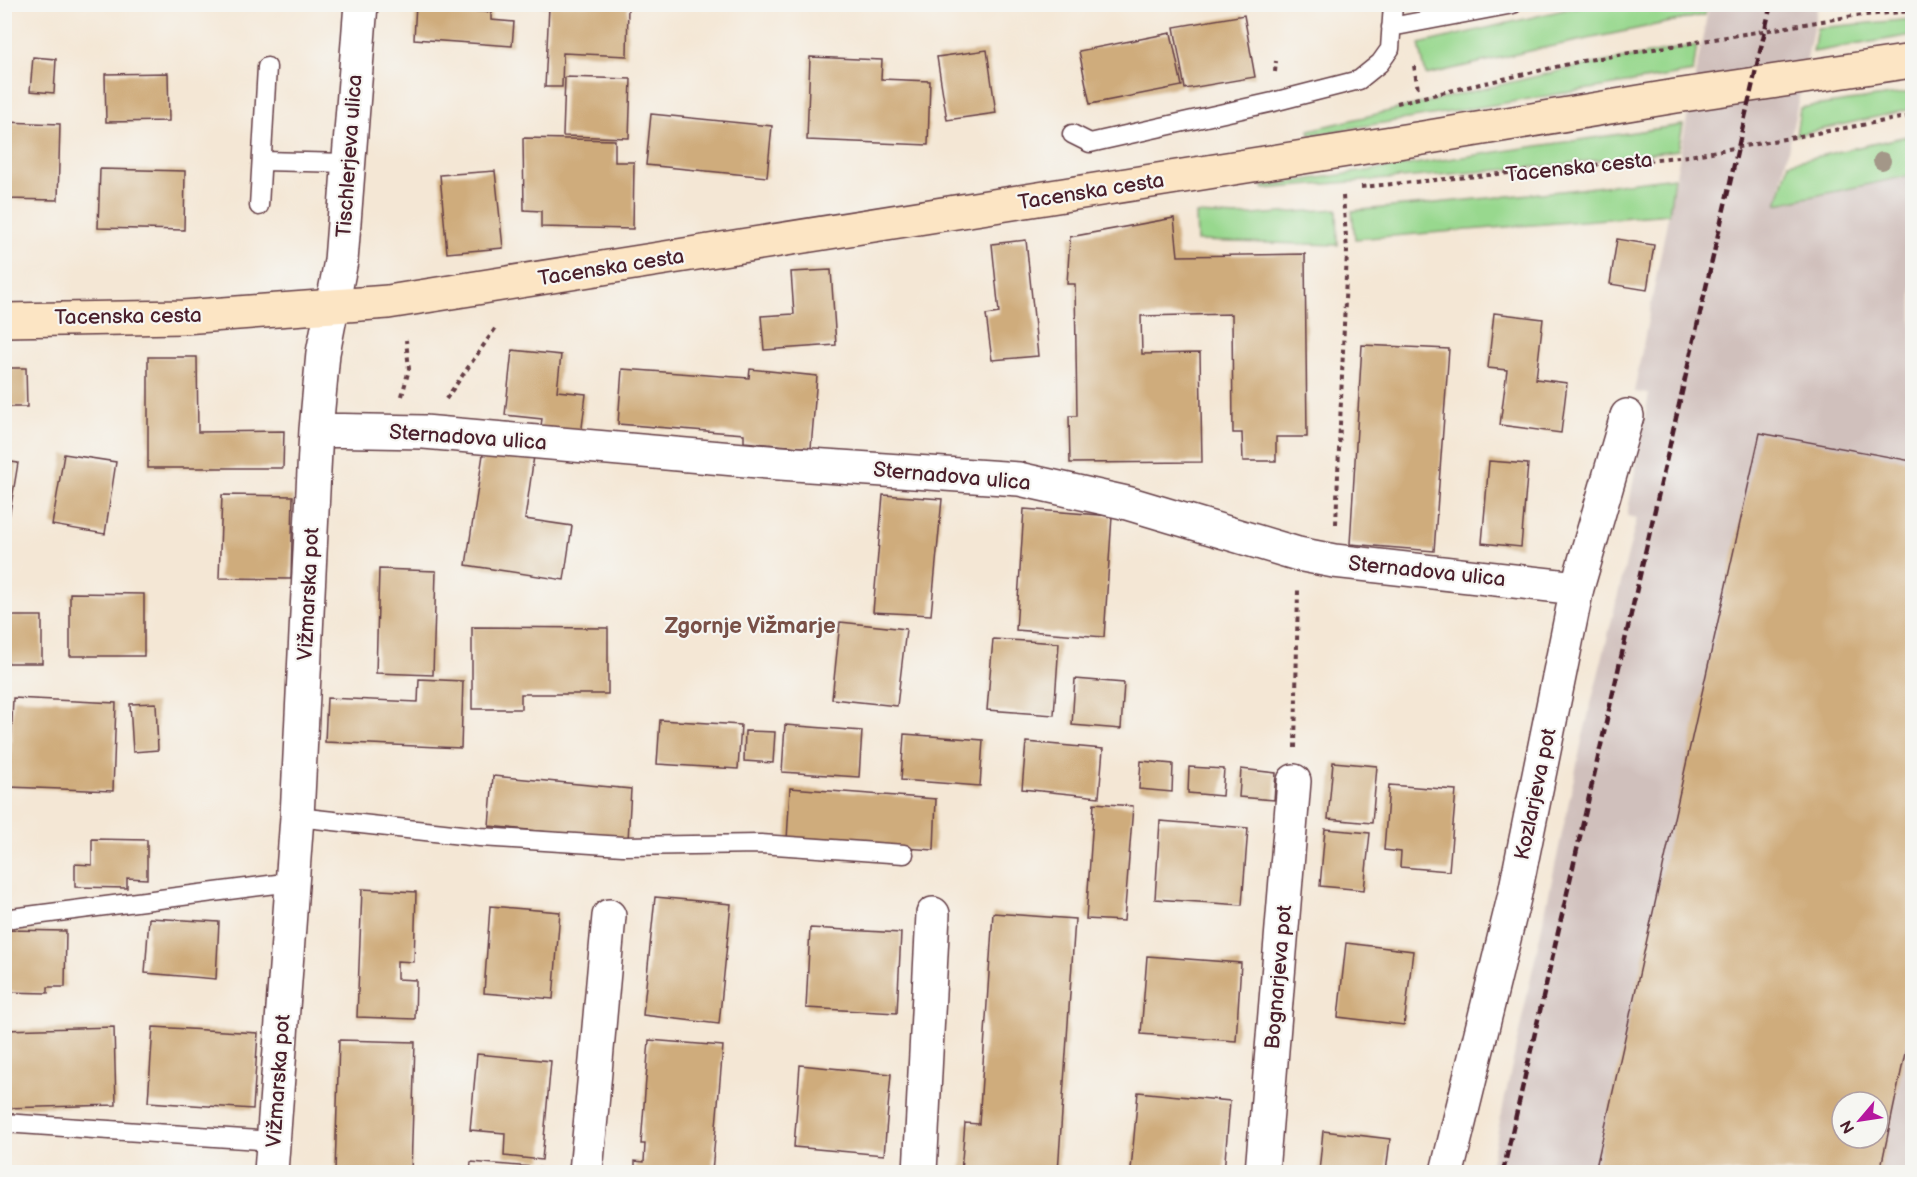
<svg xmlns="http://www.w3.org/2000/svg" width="1917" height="1177" viewBox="0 0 1917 1177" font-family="'Balsamiq Sans',sans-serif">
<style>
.industrial{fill:#d0c0bc;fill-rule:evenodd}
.green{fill:#98d88e;stroke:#717c5c;stroke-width:1.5}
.building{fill:#cfac7c;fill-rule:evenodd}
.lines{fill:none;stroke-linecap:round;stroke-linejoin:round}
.lane-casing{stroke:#643d44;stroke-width:21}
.street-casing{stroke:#643d44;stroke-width:36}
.secondary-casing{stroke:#643d44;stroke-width:36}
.path{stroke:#643d44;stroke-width:4;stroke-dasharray:4.5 4.5;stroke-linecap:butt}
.lane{stroke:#fff;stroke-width:18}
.street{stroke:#fff;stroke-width:33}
.secondary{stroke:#fce5c4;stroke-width:33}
.rail{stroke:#4a1f2b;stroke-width:4.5;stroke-dasharray:9 4.5;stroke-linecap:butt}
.tree{fill:#a39788}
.labels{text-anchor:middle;stroke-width:4.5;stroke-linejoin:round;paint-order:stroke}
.street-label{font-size:21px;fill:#4a1f2b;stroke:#f6f6f2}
.neighbourhood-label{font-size:22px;font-weight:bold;fill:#795047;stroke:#f6f6f2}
</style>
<rect width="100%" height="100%" fill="#f6f6f2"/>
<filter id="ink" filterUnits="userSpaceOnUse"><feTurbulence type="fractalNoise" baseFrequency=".0167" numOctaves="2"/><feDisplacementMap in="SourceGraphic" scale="12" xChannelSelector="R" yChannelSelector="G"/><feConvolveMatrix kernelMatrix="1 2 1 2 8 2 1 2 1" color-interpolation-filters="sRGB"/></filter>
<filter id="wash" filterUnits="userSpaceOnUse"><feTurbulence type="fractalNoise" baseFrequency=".008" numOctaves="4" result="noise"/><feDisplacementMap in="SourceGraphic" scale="24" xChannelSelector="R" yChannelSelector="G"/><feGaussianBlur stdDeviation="1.35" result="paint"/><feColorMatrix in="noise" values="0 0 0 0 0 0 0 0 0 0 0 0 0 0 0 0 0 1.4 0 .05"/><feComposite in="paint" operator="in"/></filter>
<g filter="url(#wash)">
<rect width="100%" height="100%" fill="#f4e7d5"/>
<path class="industrial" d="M 1709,5 L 1818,5 L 1777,204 L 1912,175 L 1912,1172 L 1489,1172 L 1583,736 L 1637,518 L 1627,516 L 1649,394 L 1634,392 ZM 1842,1102 L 1878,1102 L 1878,1138 L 1842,1138 Z"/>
<path class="green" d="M 1589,4 L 1707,5 L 1704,15 L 1534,50 L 1426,75 L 1419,44 Z
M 1912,19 L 1912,35 L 1813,52 L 1817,28 Z
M 1697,45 L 1693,72 L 1310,135 L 1309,130 L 1563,70 Z
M 1912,92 L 1912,109 L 1796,135 L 1800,108 Z
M 1683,125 L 1678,150 L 1548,166 L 1264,189 L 1263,186 Z
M 1912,135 L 1912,175 L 1777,204 L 1789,163 Z
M 1674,177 L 1669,214 L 1355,239 L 1352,211 L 1571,190 Z
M 1337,209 L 1338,245 L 1197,241 L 1196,214 L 1238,216 Z"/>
<g id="blocks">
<path class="building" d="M 416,4 L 466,4 L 467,11 L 491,12 L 491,20 L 514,22 L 512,46 L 414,39 Z
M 538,5 L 628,5 L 627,56 L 563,53 L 562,87 L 545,87 L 549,7 L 538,6 Z
M 1244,15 L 1255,77 L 1185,89 L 1174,27 Z
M 1171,33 L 1182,86 L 1090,104 L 1079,51 Z
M 987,50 L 996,113 L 947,120 L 937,57 Z
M 33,57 L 56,59 L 54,93 L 30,91 Z
M 810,57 L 882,60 L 881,79 L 930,81 L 928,145 L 807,140 Z
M 168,73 L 169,121 L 106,122 L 105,74 Z
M 565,77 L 631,79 L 629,138 L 563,136 Z
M 651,114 L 772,126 L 767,177 L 646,165 Z
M 4,122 L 60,124 L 58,200 L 4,199 Z
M 523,138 L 615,140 L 615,162 L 634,162 L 633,229 L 541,227 L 541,211 L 524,210 Z
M 100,169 L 185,171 L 184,230 L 98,228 Z
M 495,171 L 503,248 L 447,253 L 440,175 Z
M 1174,218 L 1178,256 L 1305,254 L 1307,437 L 1276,437 L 1276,461 L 1243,461 L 1242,433 L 1233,433 L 1232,314 L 1141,316 L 1142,354 L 1200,353 L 1202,462 L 1070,463 L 1069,416 L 1077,416 L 1075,284 L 1067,284 L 1070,237 Z
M 1617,239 L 1654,245 L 1647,290 L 1610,284 Z
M 1026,240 L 1038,356 L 992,360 L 986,315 L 999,313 L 992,244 Z
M 831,270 L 836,345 L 764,350 L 761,316 L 794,314 L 791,272 Z
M 1494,313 L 1543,319 L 1536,379 L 1567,383 L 1561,433 L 1500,425 L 1507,370 L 1488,368 Z
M 1362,345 L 1449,349 L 1434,551 L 1350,544 Z
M 512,350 L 561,355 L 557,391 L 586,394 L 581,436 L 540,432 L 542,419 L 505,415 Z
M 148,357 L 197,357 L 198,432 L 284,431 L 283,468 L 148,468 Z
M 4,368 L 26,368 L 27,407 L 4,407 Z
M 622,369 L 749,378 L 750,369 L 817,376 L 811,448 L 744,442 L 744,434 L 618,424 Z
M 1760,433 L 1912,461 L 1912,1020 L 1880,1172 L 1595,1172 ZM 1842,1102 L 1878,1102 L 1878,1138 L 1842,1138 Z
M 484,448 L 534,456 L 525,519 L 572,526 L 564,580 L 466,565 Z
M 64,454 L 116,462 L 105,534 L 52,525 Z
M 4,461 L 18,463 L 6,536 L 4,536 Z
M 1489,461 L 1528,464 L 1521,547 L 1482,543 Z
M 222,495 L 293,496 L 291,579 L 219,578 Z
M 883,495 L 942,499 L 931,615 L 873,612 Z
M 1024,509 L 1112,516 L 1104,637 L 1016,630 Z
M 379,569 L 436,571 L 433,675 L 376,673 Z
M 70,593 L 144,594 L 144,656 L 70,656 Z
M 4,616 L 42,616 L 42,663 L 4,663 Z
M 840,622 L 906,629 L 897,706 L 832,699 Z
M 472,627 L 608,628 L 608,694 L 521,694 L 521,709 L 472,709 Z
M 993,639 L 1059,643 L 1054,715 L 987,710 Z
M 419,679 L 463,681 L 461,748 L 325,742 L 327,698 L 418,702 Z
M 1075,679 L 1124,683 L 1121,729 L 1072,725 Z
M 4,691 L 7,691 L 7,732 L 4,732 Z
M 13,698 L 116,703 L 113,791 L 9,787 Z
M 156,703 L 158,750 L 133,752 L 130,704 Z
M 660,720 L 741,725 L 738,769 L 657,764 Z
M 785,725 L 862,731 L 859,777 L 782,772 Z
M 745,731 L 775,732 L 773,763 L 744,761 Z
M 904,734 L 983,740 L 980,786 L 901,780 Z
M 1026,742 L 1103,749 L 1099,797 L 1022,789 Z
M 1141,761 L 1173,764 L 1172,792 L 1139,789 Z
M 1333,762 L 1377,766 L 1372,823 L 1328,819 Z
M 1189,767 L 1224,769 L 1222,796 L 1188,793 Z
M 1241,769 L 1276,773 L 1274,800 L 1239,797 Z
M 493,776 L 631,789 L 628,840 L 489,826 Z
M 1389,785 L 1456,790 L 1449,871 L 1400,867 L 1401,852 L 1384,850 Z
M 790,788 L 936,799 L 934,850 L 787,840 Z
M 1094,803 L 1133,806 L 1124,921 L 1086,919 Z
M 1160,821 L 1248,828 L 1242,905 L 1155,899 Z
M 1325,829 L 1370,833 L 1364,890 L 1320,886 Z
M 92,839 L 147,840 L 147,879 L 127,878 L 127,888 L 75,887 L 75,864 L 92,865 Z
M 362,889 L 416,892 L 414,962 L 397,961 L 397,979 L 416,980 L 415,1019 L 357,1017 Z
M 655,897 L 731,904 L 719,1024 L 643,1015 Z
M 490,906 L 560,912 L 553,999 L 484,993 Z
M 993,913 L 1075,919 L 1058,1172 L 961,1172 L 965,1123 L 979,1124 Z
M 149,918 L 219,922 L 216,979 L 145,973 Z
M 810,928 L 901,933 L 897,1013 L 806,1008 Z
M 7,930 L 66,931 L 65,987 L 48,987 L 48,993 L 5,992 Z
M 1346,943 L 1413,951 L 1404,1025 L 1338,1017 Z
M 1147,956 L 1241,963 L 1236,1041 L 1141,1034 Z
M 114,1027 L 116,1105 L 4,1108 L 4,1030 Z
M 153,1027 L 258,1033 L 253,1109 L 148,1102 Z
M 339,1040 L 415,1042 L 411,1172 L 335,1172 Z
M 649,1040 L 723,1046 L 712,1172 L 635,1172 L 635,1161 L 644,1162 L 645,1144 L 641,1144 Z
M 477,1054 L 551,1061 L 542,1160 L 504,1156 L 505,1133 L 470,1130 Z
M 800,1065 L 891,1074 L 884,1155 L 794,1147 Z
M 1138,1092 L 1230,1101 L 1224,1172 L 1159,1172 L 1131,1170 Z
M 1323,1131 L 1390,1139 L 1386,1172 L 1319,1172 Z
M 471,1162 L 544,1168 L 544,1172 L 470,1172 Z"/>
</g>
</g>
<g filter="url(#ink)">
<use href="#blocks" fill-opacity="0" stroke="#643d44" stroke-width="1.5"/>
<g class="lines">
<g class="lane-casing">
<path id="lane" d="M 1391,27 L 1513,4
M 1072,134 L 1090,143 L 1273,102 L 1359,80 L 1380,63 L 1390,49 L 1393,4
M 262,161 L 348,163
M 259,206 L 267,67
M 297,817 L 480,837 L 623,846 L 761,844 L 904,854
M 4,919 L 292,882
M 4,1123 L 274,1141"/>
</g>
<g class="street-casing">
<path id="street" d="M 316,430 L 424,432 L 780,463 L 1019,479 L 1127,503 L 1298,554 L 1334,561 L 1577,588
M 271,1172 L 297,817 L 316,430 L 323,353 L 341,261 L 361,4
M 586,1172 L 609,916
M 920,1172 L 933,914
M 1262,1172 L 1294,781
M 1447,1172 L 1514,898 L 1577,588 L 1627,416"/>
</g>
<g class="secondary-casing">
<path id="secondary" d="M 4,320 L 183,317 L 388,302 L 1423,138 L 1676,96 L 1912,61"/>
</g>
<path class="path" d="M 1414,66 L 1418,89
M 1275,72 L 1276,61
M 1397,103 L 1582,61 L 1853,16 L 1912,11
M 1361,187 L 1689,156 L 1912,116
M 402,396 L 409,369 L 406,340
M 446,399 L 497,326
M 1336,524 L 1347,251 L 1343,196
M 1295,748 L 1298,590"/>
<use href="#lane" class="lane"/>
<use href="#street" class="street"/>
<use href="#secondary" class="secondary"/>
<path class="rail" d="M 1503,1172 L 1771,4"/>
</g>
<circle class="tree" cx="1882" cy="161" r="9"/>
</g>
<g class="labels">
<g class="street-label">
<text transform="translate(349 156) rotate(-86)" y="7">Tischlerjeva ulica</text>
<text transform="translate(1579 167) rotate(-6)" y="7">Tacenska cesta</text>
<text transform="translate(1091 191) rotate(-9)" y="7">Tacenska cesta</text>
<text transform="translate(611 267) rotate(-9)" y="7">Tacenska cesta</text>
<text transform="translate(128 316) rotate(-1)" y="7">Tacenska cesta</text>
<text transform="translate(468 437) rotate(4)" y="7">Sternadova ulica</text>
<text transform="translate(952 476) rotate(5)" y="7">Sternadova ulica</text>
<text transform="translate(1427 571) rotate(6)" y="7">Sternadova ulica</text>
<text transform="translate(308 594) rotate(-87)" y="7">Vižmarska pot</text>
<text transform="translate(1535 794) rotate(-78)" y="7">Kozlarjeva pot</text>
<text transform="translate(1278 977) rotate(-85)" y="7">Bognarjeva pot</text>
<text transform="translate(278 1081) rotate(-86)" y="7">Vižmarska pot</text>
</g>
<g class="neighbourhood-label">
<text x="750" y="633">Zgornje Vižmarje</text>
</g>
</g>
<rect width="1917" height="1177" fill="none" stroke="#f6f6f2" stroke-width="24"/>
<g transform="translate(1860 1120) rotate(241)"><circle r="28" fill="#f6f6f2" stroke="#b1a0a2" stroke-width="1.5"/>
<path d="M0-4.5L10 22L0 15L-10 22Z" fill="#b5179e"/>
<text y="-9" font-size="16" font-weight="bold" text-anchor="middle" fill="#4a1f2b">N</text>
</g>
</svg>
